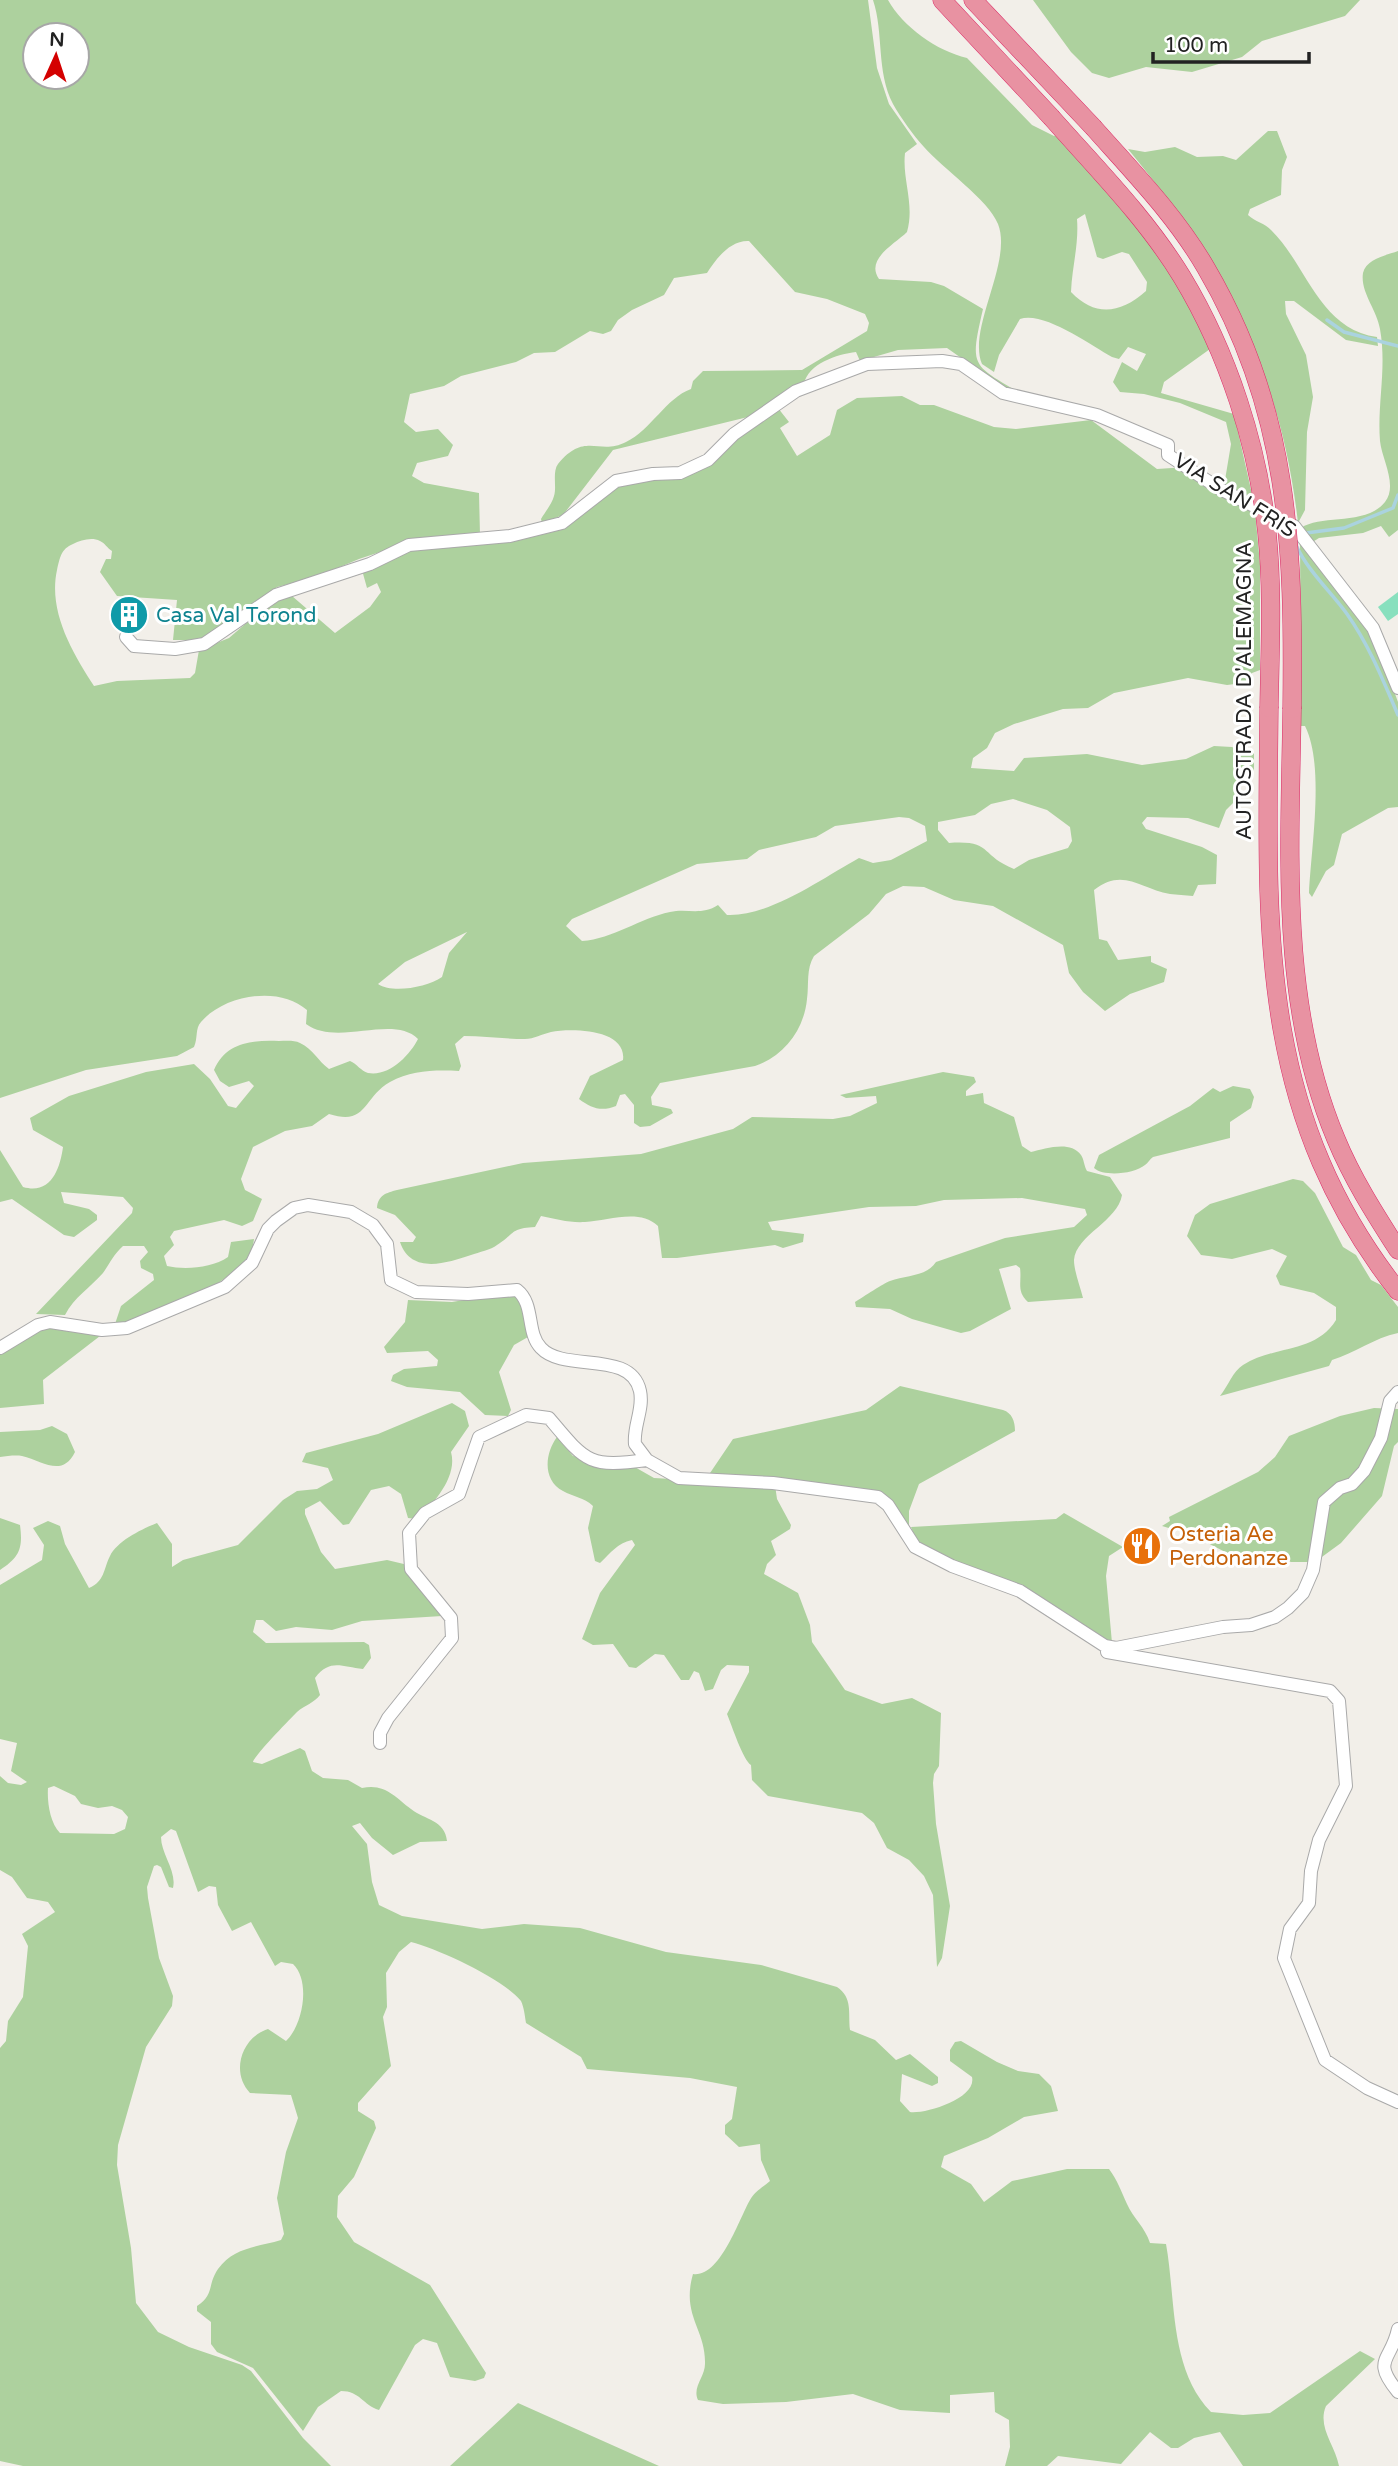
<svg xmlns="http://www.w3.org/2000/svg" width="1398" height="2466" viewBox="0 0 1398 2466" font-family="'Varela Round',sans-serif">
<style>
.forest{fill:#add19e;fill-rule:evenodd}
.pitch{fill:#88e0be}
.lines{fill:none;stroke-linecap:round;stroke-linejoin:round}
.stream{stroke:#aad3df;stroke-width:3.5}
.minor-casing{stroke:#a9a9a9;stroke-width:14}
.highway-casing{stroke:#dc2a67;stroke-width:19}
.minor{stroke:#fff;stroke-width:12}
.highway{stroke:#e892a2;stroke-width:18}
.highway-bridge-casing{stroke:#dc2a67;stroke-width:19;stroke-linecap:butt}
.highway-bridge{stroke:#e892a2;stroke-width:18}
.labels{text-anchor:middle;stroke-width:6;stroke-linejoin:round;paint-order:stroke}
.street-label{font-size:21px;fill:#222;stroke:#fff}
.culture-label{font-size:21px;fill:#0d838f;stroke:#fff;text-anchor:start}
.food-label{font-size:21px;fill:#c56008;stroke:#fff;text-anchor:start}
</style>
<rect width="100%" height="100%" fill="#f2efe9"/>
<path class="forest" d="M 0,0 L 868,0 L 877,68 L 889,104 L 917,144 L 905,153 C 902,180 915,204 907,232 C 895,244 865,259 879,279 L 931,282 L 944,286 L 983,309 C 969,369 972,364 1023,395 L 1011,393 L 947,348 L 898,350 L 860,361 L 856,352 C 837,354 808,364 804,384 L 752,416 L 613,450 L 563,515 L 542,523 L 541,519 C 545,512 552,504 554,496 C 557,487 552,472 558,464 C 585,431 599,456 626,442 C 651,430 666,398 691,389 L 693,381 L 703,371 L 802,370 L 867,331 L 869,323 L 865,314 L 827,299 L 795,292 L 749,241 C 730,240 716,259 707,273 L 674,278 L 664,295 L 632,310 L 618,320 L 611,331 L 603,334 L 590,331 L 555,352 L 534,353 L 516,362 L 461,376 L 444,386 L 410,394 L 404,422 L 416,432 L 438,429 L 453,445 L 448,456 L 417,463 L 412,476 L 424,483 L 479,493 L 480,535 L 407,543 L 359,559 L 316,577 L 277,587 L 263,597 L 233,631 L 193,640 L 173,640 L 177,600 L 117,596 L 100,572 L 106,559 L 111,559 L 112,551 C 107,548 105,543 100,541 C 92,537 81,540 73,544 C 61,549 60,557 57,570 C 48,611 72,652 94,686 L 117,681 L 190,678 L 195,673 L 199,650 L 229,638 L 273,600 L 292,596 L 335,633 L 370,607 L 381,592 L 377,583 L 367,588 L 362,570 L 408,547 L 577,519 L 620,483 L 655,478 L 681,478 L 714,463 L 745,431 L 778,408 L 789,422 L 780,428 L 797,456 L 830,435 L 837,410 L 857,398 L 902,396 L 920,405 L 934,405 L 994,427 L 1016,429 L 1091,420 L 1157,469 L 1187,467 L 1255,511 L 1260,564 L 1260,670 L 1252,673 L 1251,682 L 1227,685 L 1188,678 L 1114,693 L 1088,708 L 1063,709 L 1014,724 L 995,733 L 987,748 L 973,758 L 971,768 L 1014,771 L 1024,758 L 1087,754 L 1142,765 L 1186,759 L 1214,746 L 1232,747 L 1245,754 L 1254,753 L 1254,770 L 1238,786 L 1235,801 L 1226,810 L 1219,828 L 1188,818 L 1147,817 L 1142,823 L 1146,829 L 1202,847 L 1217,855 L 1216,884 L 1198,885 L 1193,896 C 1185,895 1177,895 1170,894 C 1141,889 1123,867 1094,890 L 1099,939 L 1107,941 L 1118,960 L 1151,956 L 1151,962 L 1167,969 L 1164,982 L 1130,994 L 1105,1011 L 1083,992 L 1069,973 L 1063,945 L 993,906 L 954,900 L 924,887 L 903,886 L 886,894 L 869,914 L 814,956 C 806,969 809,984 807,999 C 804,1030 784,1056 755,1066 L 660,1083 L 651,1097 L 652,1105 L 671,1109 L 673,1113 L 650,1126 L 640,1127 L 634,1123 L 634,1105 L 625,1094 L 620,1095 L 616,1106 C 601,1112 591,1108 579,1099 L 590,1076 L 623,1060 C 627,1029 572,1028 551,1032 C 542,1034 534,1039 525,1039 C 505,1039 484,1036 464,1036 L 455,1044 L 461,1066 L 459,1071 C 435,1070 412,1070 390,1082 C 362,1098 368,1126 329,1114 L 312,1126 L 285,1131 L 253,1147 L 241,1179 L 245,1190 L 262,1199 L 253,1221 L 242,1226 L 224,1220 L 174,1231 L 170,1237 L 174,1245 L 164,1256 L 167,1266 C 185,1270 212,1268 228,1257 L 231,1242 L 254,1239 L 251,1259 L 217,1284 L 114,1327 L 121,1306 L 154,1280 L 153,1274 L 141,1268 L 140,1261 L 148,1252 L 144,1246 L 123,1246 C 114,1254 110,1263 103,1273 C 90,1288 74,1297 65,1315 L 36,1314 L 132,1213 L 133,1208 L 123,1197 L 61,1192 L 64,1203 L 89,1209 L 97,1215 L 97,1220 L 74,1237 L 64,1235 L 12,1199 L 0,1202 L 0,1150 L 23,1187 C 51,1195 60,1169 63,1147 L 33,1130 L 30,1118 L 69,1096 L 146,1072 L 194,1064 L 210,1079 L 228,1106 L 236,1108 L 254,1086 L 249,1081 L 229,1087 L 220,1081 L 214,1070 C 226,1042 252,1040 279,1041 C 286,1041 294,1040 300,1043 C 313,1049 318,1061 329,1069 L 350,1061 C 357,1064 361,1071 368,1073 C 389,1077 410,1055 418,1039 C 393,1014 337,1047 306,1024 L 307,1010 C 279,985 224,995 201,1022 C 195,1028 198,1038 194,1047 L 177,1056 L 86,1070 L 0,1098 ZM 35,35 L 77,35 L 77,77 L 35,77 ZM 1013,799 L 1047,810 L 1070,827 L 1072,841 L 1068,848 L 1029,860 L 1014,869 C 979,855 993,840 949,843 L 938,830 L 938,822 L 975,815 L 991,804 ZM 899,817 L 909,818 L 925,826 L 927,841 L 891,860 L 873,863 L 859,858 C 823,878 769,917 727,915 L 718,905 C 701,916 687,908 670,912 C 640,918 613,939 582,941 L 566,926 L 572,919 L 697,864 L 747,859 L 759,850 L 816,837 L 835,826 ZM 467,932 L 449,953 L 442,977 C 427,987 393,994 378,984 L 405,962 Z
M 873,0 L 888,0 C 903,27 937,51 967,58 L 1032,125 L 1054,136 L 1058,133 L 1153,246 L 1193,311 L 1210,349 L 1164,382 L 1161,393 L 1234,414 L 1254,503 L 1224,486 L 1231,444 L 1226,422 L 1180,403 L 1144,394 L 1120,392 L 1113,382 L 1122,362 L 1137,371 L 1146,354 L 1128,347 L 1119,359 L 1112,357 C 1090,345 1044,311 1020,319 L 999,355 L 994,372 L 982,364 C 967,329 1013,262 998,224 C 989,200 942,168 924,147 C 913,135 901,118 893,104 C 876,71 884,33 873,0 ZM 1085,214 L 1097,257 L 1103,259 L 1122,252 L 1129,254 L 1147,282 L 1146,291 C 1120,314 1095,317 1071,292 C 1072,267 1079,244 1077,219 Z
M 1033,0 L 1360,0 L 1345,16 L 1262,41 L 1242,57 L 1192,72 L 1146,67 L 1109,78 L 1092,73 L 1071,52 Z
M 1268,131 L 1277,131 L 1287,157 L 1282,170 L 1281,195 L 1250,209 L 1248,215 C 1255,222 1265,223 1271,230 C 1307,265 1319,329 1377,337 L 1378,346 L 1346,340 L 1294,301 L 1285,301 L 1286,314 L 1306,355 L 1313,397 L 1307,432 L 1305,510 L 1298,523 C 1281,372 1223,264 1128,149 L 1145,152 L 1175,147 L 1197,157 L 1223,156 L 1236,160 Z
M 1398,251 L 1398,530 L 1389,537 L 1381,526 L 1363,533 L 1319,538 L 1311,543 L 1301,528 C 1321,514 1366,526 1385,502 C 1398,485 1382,460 1380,441 C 1377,403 1387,369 1380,329 C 1377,310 1360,292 1363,273 C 1366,259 1387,255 1398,251 Z
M 1300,539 L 1358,610 L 1382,659 L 1398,702 L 1398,807 L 1388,808 L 1342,834 L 1334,865 L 1326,871 L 1312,897 L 1309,893 C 1311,848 1325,766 1305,726 L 1301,726 Z
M 943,1072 L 974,1077 L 976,1082 L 966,1091 L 966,1096 L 983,1093 L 984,1103 L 1014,1117 L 1022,1146 L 1031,1152 C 1045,1149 1070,1140 1081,1155 C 1084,1159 1084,1166 1087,1171 L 1110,1177 L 1122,1195 C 1118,1221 1076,1235 1074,1260 C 1074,1271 1080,1286 1083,1298 L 1028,1302 C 1016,1291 1022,1282 1020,1268 L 1016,1265 L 999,1269 L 1011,1309 L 970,1331 L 961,1333 L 912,1319 L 890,1309 L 856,1307 L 855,1302 C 863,1297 884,1283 890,1281 C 906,1275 926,1277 936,1262 L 1005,1238 L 1074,1227 L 1087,1215 L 1085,1209 L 1022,1198 L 944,1200 L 916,1206 L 869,1207 L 768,1222 L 772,1230 L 804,1234 L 803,1242 L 783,1248 L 775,1245 L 677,1258 L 662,1258 L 658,1226 C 639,1208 608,1221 585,1222 C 570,1223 555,1219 541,1216 L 535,1227 C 510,1228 515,1234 497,1245 C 491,1250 479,1252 471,1255 C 447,1263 411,1275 400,1242 L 413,1242 L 416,1237 L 395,1215 L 377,1208 C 378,1195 386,1193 397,1190 L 523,1163 L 641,1154 L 733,1129 L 752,1117 L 833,1119 L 850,1116 L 877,1103 L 876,1096 L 846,1098 L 840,1095 Z
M 1233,1086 L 1250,1089 L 1254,1097 L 1251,1108 L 1230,1122 L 1230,1138 L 1153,1157 C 1150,1159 1148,1163 1145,1165 C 1134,1174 1104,1177 1094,1168 L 1099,1155 L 1190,1106 L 1213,1088 L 1220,1092 Z
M 1293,1179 L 1303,1181 L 1315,1193 L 1343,1247 L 1356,1255 L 1371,1280 L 1381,1285 L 1398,1307 L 1398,1333 C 1374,1338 1355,1353 1332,1360 L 1329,1366 L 1220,1396 C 1228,1386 1233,1371 1243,1365 C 1274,1345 1315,1354 1336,1320 L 1336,1307 L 1314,1293 L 1280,1285 L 1276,1276 L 1287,1256 L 1272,1249 L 1232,1259 L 1201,1255 L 1187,1236 L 1195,1215 L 1210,1204 Z
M 518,1291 L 528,1337 L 514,1345 L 499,1372 L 511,1410 L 508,1416 L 485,1415 L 460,1392 L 407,1387 L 391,1381 L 393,1375 L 404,1369 L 437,1366 L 438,1360 L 428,1351 L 387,1353 L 384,1347 L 405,1322 L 408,1300 L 452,1302 Z
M 61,1326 L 100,1336 L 43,1380 L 44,1404 L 0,1408 L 0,1352 L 41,1328 Z
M 900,1386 L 1003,1410 C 1012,1413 1015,1421 1015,1431 L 919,1484 L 909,1511 L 909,1532 L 875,1492 L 864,1489 L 708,1476 L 733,1439 L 866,1410 Z
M 452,1403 L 465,1411 L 469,1426 L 451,1452 C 458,1477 433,1504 417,1519 L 408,1518 L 401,1494 L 389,1486 L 371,1490 L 349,1524 L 343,1525 L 320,1501 L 305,1509 L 305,1514 L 321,1552 L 335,1569 L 387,1560 L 408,1565 L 442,1616 L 362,1621 L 332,1630 L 296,1627 L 276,1631 L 263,1620 L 256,1620 L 253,1632 L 266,1643 L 364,1642 L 369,1645 L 371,1658 L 363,1669 C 342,1667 330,1658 315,1678 L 320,1695 C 314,1703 305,1705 297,1712 C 290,1719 254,1756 253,1762 L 262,1764 L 300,1748 L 305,1751 L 312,1771 L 323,1778 L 348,1780 L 362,1788 C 385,1783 395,1797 411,1809 C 425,1820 445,1820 447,1841 L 420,1842 L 393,1855 L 372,1838 L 360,1823 L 352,1826 L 367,1844 L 372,1882 L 379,1905 L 402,1916 L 482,1929 L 524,1924 L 580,1928 L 666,1952 L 761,1965 L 837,1987 C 853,1998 848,2012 850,2030 L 875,2040 L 896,2060 L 910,2054 L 938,2077 L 938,2083 L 932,2086 L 902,2074 L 900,2101 L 910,2112 C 926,2114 977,2098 972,2077 L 950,2061 L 950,2050 L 955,2042 L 961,2041 L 997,2062 L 1018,2071 L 1039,2074 L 1051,2086 L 1058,2111 L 1024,2117 L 988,2138 L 944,2156 L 941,2167 L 971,2184 L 984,2202 L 1012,2181 L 1067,2169 L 1109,2169 C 1118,2181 1121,2191 1127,2204 C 1133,2218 1145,2227 1150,2243 L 1166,2244 C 1176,2299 1169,2369 1211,2412 L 1243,2415 L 1270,2413 L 1360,2351 L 1375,2359 L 1326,2406 C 1317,2427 1335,2445 1339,2466 L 1243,2466 L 1220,2432 L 1194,2438 L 1178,2448 L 1171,2448 L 1150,2432 L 1121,2464 L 1058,2456 L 1047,2466 L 1005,2466 L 1010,2447 L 1009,2420 L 995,2412 L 994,2392 L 950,2395 L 950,2413 L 900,2410 L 853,2394 L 786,2402 L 723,2404 L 698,2400 C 692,2387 705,2377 705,2364 C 706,2329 681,2316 693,2274 C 720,2278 739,2219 750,2200 C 754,2192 763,2187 770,2181 L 761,2160 L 760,2144 L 739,2147 L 725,2134 L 725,2125 L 732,2119 L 737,2087 L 690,2078 L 587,2069 L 581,2057 L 526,2023 C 525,2017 524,2007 521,2001 C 505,1980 439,1949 411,1942 L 399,1952 L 386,1973 L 387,2007 L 383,2017 L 391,2066 L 358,2103 L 358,2111 L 374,2121 L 376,2128 L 354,2177 L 338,2196 L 337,2217 L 354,2242 L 430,2285 L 486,2373 L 484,2378 L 475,2381 L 450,2377 L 437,2343 L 423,2339 L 415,2345 L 379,2410 C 363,2405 360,2391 341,2391 L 318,2407 L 303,2431 L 253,2368 L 217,2352 L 211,2344 L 211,2322 L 197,2311 L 197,2306 C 215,2294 207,2285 218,2269 C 234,2247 258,2247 281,2240 L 284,2234 L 277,2198 L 286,2152 L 298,2118 L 291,2095 L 250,2093 C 230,2072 242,2037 268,2029 L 286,2041 C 303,2025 311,1981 293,1964 L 281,1962 L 275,1966 L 251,1922 L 232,1931 L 218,1905 L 216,1887 L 209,1886 L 198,1892 L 176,1831 L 171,1829 L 161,1837 C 161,1854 177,1871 173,1888 L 169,1887 L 161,1867 L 157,1865 L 154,1866 L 147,1887 L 148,1898 L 159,1958 L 173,1996 L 172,2006 L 146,2047 L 118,2145 L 117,2165 L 131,2248 L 136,2303 L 158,2332 L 189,2347 L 242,2365 L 251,2371 L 303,2438 L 331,2466 L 23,2466 L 0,2461 L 0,2048 L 6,2041 L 8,2021 L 23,1997 L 28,1946 L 22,1934 L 55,1912 L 48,1902 L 27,1898 L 12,1877 L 0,1870 L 0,1776 L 8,1783 L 21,1785 L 27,1782 L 11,1771 L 17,1743 L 0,1739 L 0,1585 L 42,1560 L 44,1545 L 33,1528 L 48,1521 L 60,1526 L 65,1544 L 89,1588 C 105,1581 103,1570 110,1556 C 117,1541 142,1529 157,1523 L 172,1544 L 172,1567 L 183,1560 L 238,1545 L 283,1500 L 297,1491 L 317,1489 L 333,1480 L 328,1468 L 302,1462 L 306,1453 L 378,1434 ZM 54,1786 L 75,1796 L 81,1804 L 98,1808 L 112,1806 L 122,1810 L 128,1817 L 125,1829 L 114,1834 L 60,1833 C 50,1823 47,1802 48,1788 Z
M 1374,1408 L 1398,1409 L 1398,1442 L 1394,1446 L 1382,1496 L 1341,1543 L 1315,1562 L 1291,1562 L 1276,1556 L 1235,1557 L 1192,1535 L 1162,1526 L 1170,1521 L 1169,1517 L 1258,1472 L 1275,1457 L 1289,1436 L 1340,1416 Z
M 52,1426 L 67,1434 L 75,1452 C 62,1478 43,1461 22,1456 C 16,1455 7,1456 0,1457 L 0,1432 L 40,1430 Z
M 557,1437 L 573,1456 L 633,1466 L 654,1478 L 775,1485 L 777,1499 L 791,1525 L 790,1529 L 771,1541 L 776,1555 L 767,1564 L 764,1574 L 798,1593 L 810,1625 L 812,1642 L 845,1690 L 882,1704 L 912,1698 L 941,1713 L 939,1766 L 934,1774 L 933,1783 L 936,1824 L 950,1906 L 942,1958 L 937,1967 L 933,1895 L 924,1876 L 909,1860 L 887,1848 L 874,1823 L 862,1813 L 768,1796 L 752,1780 L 751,1765 C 743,1760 732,1726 727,1714 L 749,1672 L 749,1666 L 727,1665 L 721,1670 L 713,1689 L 705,1691 L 699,1673 L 694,1671 L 689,1680 L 681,1680 L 664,1655 L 655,1654 L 636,1668 L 629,1667 L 613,1644 L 593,1645 L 582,1639 L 600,1593 L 635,1545 L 632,1540 C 617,1543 611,1553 600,1563 L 595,1561 L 588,1528 L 593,1506 C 584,1497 573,1497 563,1491 C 542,1480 545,1453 557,1437 Z
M 1064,1513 L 1123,1547 L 1109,1556 L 1106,1576 L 1112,1643 L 1102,1641 L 978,1571 L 918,1545 L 911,1527 L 1056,1519 Z
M 0,1518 L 20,1525 C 23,1548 20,1557 0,1570 Z
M 518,2403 L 659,2466 L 450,2466 Z"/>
<path class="pitch" d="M 1398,592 L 1398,614 L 1388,621 L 1378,607 Z"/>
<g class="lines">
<path class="stream" d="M 1327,320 L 1344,332 L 1398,346
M 1306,533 L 1344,528 L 1393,508 L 1398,495
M 1296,545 C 1307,570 1331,592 1347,614 C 1369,645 1383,680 1398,715"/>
<g class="minor-casing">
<path id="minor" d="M 126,637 L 134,646 L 175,649 L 204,644 L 276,595 L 370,564 L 409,545 L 510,536 L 562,523 L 616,481 L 653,474 L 680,473 L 708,460 L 734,434 L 796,391 L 867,364 L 942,361 L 961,364 L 1003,393 L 1097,415 L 1168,445 L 1168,455 L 1220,489 L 1294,526 L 1373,628 L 1398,688
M 0,1348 L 38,1325 L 50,1322 L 102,1330 L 127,1328 L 225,1287 L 252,1263 L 268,1229 L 276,1221 L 294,1208 L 308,1205 L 351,1212 L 373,1225 L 387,1244 L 391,1280 L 416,1292 L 468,1294 L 517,1290 C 535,1304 526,1333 541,1348 C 564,1373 631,1349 640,1391 C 644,1409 633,1426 635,1444 L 647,1460 L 679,1478 L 773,1483 L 878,1497 L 888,1505 L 915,1547 L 952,1566 L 1020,1591 L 1105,1646 L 1116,1648 L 1223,1627 L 1251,1625 L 1275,1617 L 1288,1608 L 1303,1593 L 1313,1570 L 1324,1502 L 1340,1488 L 1352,1484 L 1364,1471 L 1381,1438 L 1390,1401 L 1398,1392
M 1107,1652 L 1330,1691 L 1339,1701 L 1346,1786 L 1319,1840 L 1311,1871 L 1309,1903 L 1290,1929 L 1284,1958 L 1325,2060 L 1367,2088 L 1398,2102
M 380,1743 L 380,1733 L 388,1718 L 452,1638 L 451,1618 L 411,1569 L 409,1533 L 425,1513 L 459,1494 L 479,1437 L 526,1415 L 549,1418 C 586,1462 588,1468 647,1460
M 1398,2329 C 1391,2362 1371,2359 1398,2392"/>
</g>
<g class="highway-casing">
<path id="highway" d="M 942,0 L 1051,117
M 973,0 L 1093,127
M 1269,708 C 1267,924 1256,1111 1398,1291
M 1292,709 C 1290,852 1279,1004 1336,1139 C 1352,1178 1375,1214 1398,1250"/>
</g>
<use href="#minor" class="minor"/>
<use href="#highway" class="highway"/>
<g class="highway-bridge-casing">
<path id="highway-bridge" d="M 1051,117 C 1097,169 1146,218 1182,277 C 1228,353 1258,446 1267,533 C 1273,591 1270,650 1269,708
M 1093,127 C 1133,172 1176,216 1206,268 C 1290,411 1294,549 1292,709"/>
</g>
<use href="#highway-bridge" class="highway-bridge"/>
</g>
<defs>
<g id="building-disc" transform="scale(2.0125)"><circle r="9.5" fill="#0f9aa8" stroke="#fff"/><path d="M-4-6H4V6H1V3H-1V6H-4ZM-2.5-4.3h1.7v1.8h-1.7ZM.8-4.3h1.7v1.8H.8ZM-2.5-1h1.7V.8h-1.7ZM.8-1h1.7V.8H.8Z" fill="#fff"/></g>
<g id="restaurant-disc" transform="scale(2.0125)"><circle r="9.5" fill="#e8710a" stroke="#fff"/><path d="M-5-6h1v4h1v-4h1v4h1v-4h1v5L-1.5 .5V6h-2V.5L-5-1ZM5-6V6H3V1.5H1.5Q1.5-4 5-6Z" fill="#fff"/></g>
</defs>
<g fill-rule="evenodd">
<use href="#building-disc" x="129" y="615"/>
<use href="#restaurant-disc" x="1142" y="1546"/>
</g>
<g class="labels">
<g class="street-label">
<text transform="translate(1235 495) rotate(32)" y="7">VIA SAN FRIS</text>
<text transform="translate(1244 691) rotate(-90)" y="7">AUTOSTRADA D'ALEMAGNA</text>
</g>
<g class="culture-label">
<text x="156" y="622">Casa Val Torond</text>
</g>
<g class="food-label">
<text x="1169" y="1541">Osteria Ae<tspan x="1169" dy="24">Perdonanze</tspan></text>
</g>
</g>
<g transform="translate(56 56) rotate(3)"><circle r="33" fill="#ffffff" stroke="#a7a7a7" stroke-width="2"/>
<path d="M0-5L12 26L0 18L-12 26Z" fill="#d40000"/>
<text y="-10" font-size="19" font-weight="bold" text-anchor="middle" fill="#222222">N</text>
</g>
<path d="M1153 52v10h156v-10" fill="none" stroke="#222222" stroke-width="3.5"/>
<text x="1164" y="52" font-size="21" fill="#222222" stroke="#ffffff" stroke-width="5" paint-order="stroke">100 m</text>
</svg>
